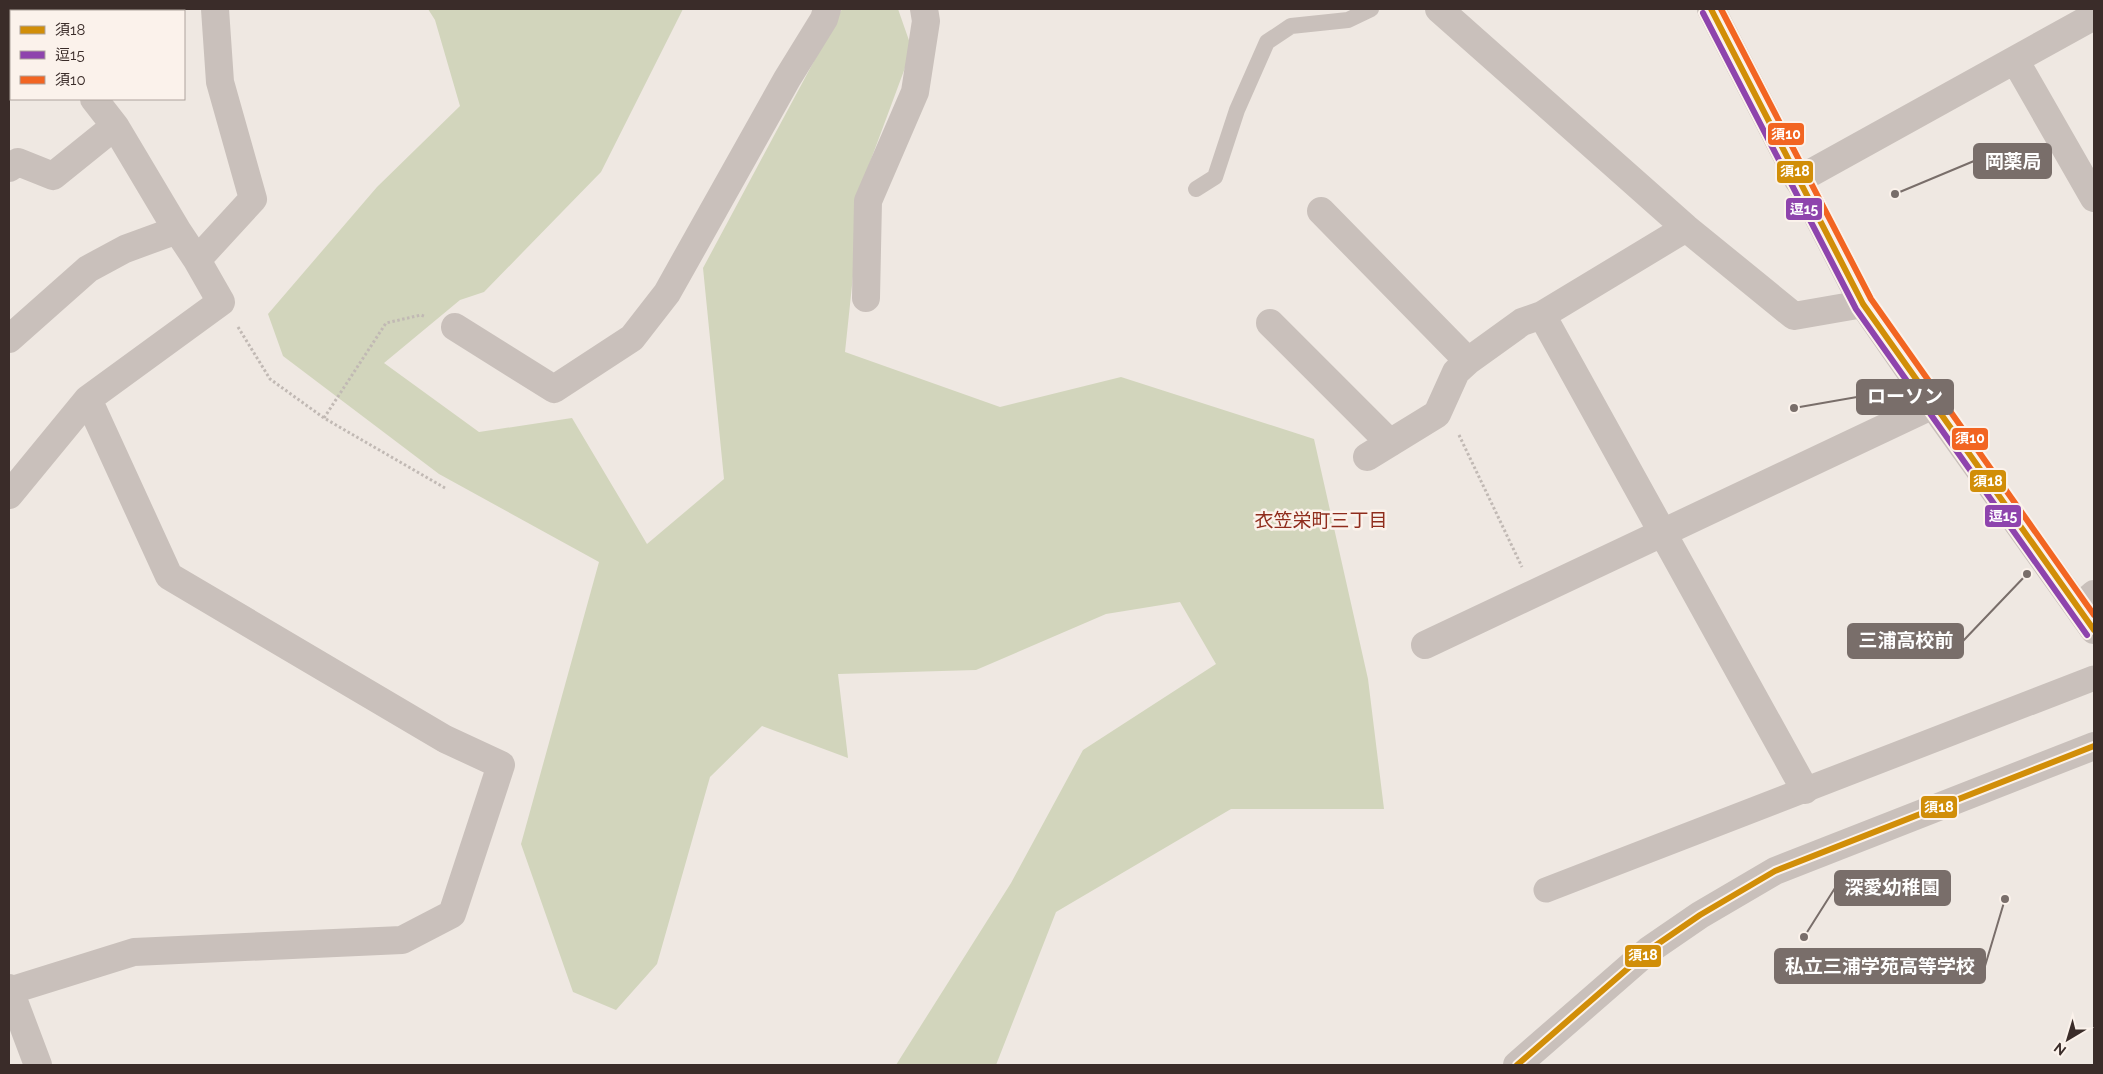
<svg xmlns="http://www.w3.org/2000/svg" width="2103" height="1074" viewBox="0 0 2103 1074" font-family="Raleway,'Noto Sans JP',sans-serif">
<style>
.green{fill:#d2d5bc}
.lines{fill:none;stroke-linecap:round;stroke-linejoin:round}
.path{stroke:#c1b9b4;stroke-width:3;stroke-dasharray:2.5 2.5;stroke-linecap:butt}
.service{stroke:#c9c0bb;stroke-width:16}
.pedestrian{stroke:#c9c0bb;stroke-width:25}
.minor{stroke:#c9c0bb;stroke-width:28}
.tertiary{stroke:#c9c0bb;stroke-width:28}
.bus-1-casing{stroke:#fbf2eb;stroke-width:10}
.bus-2-casing{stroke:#fbf2eb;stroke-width:10}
.bus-3-casing{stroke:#fbf2eb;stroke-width:10}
.bus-1{stroke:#d18e08;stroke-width:6}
.bus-2{stroke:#8e44ad;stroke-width:6}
.bus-3{stroke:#f26522;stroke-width:6}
.labels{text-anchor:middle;stroke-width:5;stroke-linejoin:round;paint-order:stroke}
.neighbourhood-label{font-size:19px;fill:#8f2c1c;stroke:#fbf2eb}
.leader{fill:none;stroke:#796e6a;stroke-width:2}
.callout-dot{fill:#796e6a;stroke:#fbf2eb;stroke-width:2}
.callout{fill:#796e6a;stroke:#796e6a;stroke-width:2}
.callout-label{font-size:19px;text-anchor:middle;font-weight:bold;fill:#fff}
.line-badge{stroke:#fbf2eb;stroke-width:2}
.badge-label{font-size:14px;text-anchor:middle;font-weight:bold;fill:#fff}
</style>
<rect width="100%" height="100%" fill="#efe8e2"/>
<path class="green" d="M 428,9 L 683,9 L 601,172 L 484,292 L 460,300 L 384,363 L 479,432 L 572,418 L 647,544 L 724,479 L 703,268 L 842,9 L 898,9 L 912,49 L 863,181 L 845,352 L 1000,407 L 1121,377 L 1314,439 L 1368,679 L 1384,809 L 1231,809 L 1056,912 L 996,1065 L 896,1065 L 1011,883 L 1083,750 L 1216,664 L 1180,602 L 1106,614 L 976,670 L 838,674 L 848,758 L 762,726 L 710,777 L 657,964 L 616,1010 L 573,992 L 521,844 L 599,562 L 439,474 L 283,356 L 268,314 L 377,187 L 460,106 L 435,20 Z"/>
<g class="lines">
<path class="path" d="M 238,327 L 270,379 L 324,418 L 445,488
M 324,418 L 386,323 L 421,315 L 426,317
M 1459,435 L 1522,567"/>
<path class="service" d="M 1196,189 L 1215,177 L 1237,110 L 1267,42 L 1291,26 L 1348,20 L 1371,9"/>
<path class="pedestrian" d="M 1546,890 L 2094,678"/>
<path class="minor" d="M 23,9 L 25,11
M 1439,9 L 1686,228 L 1794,316 L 1863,304
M 2015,60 L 2094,198
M 94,99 L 115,126 L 177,230
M 9,168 L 18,162 L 53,176 L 115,126
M 1798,180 L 2094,16
M 1321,211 L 1468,361
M 197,260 L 253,199 L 220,82 L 215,9
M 866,298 L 868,201 L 915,92 L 926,21 L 924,9
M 1542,315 L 1805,790
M 1270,323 L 1390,443
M 455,327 L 554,389 L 632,338 L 667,293 L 787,79 L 824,19 L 827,9
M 9,339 L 88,269 L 125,249 L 177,230 L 197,260 L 221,302 L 88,399 L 9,495
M 1367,457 L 1437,414 L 1456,372 L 1468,361 L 1522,322 L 1542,315 L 1686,228
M 2079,607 L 2094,594
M 1425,645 L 1933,405
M 9,988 L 38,1065
M 9,991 L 134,952 L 402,940 L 452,914 L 501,765 L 445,739 L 169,576 L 88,399"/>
<path class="tertiary" d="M 1711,9 L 1863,304 L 1933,405 L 2094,630
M 1517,1065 L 1649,950 L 1700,915 L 1775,871 L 2094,746"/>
<g class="bus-1-casing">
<path id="bus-1" d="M 1711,9 L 1863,304 L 2094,630
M 1517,1065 L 1649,950 L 1700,915 L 1775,871 L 2094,746"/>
</g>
<g class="bus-2-casing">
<path id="bus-2" d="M 1703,13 L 1856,309 L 2087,635"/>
</g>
<g class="bus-3-casing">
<path id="bus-3" d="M 1721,9 L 1871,299 L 2094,615"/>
</g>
<use href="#bus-1" class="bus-1"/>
<use href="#bus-2" class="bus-2"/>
<use href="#bus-3" class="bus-3"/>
</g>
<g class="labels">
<g class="neighbourhood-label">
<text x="1321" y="527">衣笠栄町三丁目</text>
</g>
</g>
<path class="leader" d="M1895 194L1974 161M1794 408L1857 397M2027 574L1963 641M1804 937L1835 888M2005 899L1985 966"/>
<g class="callout-dot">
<circle cx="1895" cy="194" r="5"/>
<circle cx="1794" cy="408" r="5"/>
<circle cx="2027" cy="574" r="5"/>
<circle cx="1804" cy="937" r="5"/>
<circle cx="2005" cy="899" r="5"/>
</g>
<g class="callout">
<rect x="1974" y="144" width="77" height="34" rx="5"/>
<rect x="1857" y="380" width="96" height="34" rx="5"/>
<rect x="1848" y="624" width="115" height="34" rx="5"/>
<rect x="1835" y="871" width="115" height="34" rx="5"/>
<rect x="1775" y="949" width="210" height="34" rx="5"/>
</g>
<g class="callout-label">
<text x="2013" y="168">岡薬局</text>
<text x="1905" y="403">ローソン</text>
<text x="1906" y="647">三浦高校前</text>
<text x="1892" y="894">深愛幼稚園</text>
<text x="1880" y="973">私立三浦学苑高等学校</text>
</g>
<g class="line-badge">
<rect x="1767" y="122" width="38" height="24" rx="5" fill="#f26522"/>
<rect x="1776" y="160" width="38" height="24" rx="5" fill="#d18e08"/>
<rect x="1785" y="197" width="38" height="24" rx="5" fill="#8e44ad"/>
<rect x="1951" y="427" width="38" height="24" rx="5" fill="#f26522"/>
<rect x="1969" y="469" width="38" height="24" rx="5" fill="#d18e08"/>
<rect x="1984" y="504" width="38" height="24" rx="5" fill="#8e44ad"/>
<rect x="1920" y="795" width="38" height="24" rx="5" fill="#d18e08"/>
<rect x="1624" y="944" width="38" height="24" rx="5" fill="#d18e08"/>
</g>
<g class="badge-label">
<text x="1786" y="139">須10</text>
<text x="1795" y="176">須18</text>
<text x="1804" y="214">逗15</text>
<text x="1970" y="443">須10</text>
<text x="1988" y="486">須18</text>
<text x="2003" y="521">逗15</text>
<text x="1939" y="812">須18</text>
<text x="1643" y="960">須18</text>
</g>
<rect width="2103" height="1074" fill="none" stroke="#3a2c29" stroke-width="20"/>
<rect x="10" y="10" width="175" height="90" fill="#fbf2eb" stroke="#aea39d"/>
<rect x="20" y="26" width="25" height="8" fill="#d18e08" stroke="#aea39d"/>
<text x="55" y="35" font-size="15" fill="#3a2c29">須18</text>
<rect x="20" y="51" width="25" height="8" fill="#8e44ad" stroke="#aea39d"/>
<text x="55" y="60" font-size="15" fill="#3a2c29">逗15</text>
<rect x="20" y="76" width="25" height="8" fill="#f26522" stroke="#aea39d"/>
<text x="55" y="85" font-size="15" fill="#3a2c29">須10</text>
<g transform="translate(2068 1039) rotate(218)" stroke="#fbf2eb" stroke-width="4" paint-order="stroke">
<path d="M0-4L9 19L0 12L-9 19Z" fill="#3a2c29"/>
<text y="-8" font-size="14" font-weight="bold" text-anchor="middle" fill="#3a2c29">N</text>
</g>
</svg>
